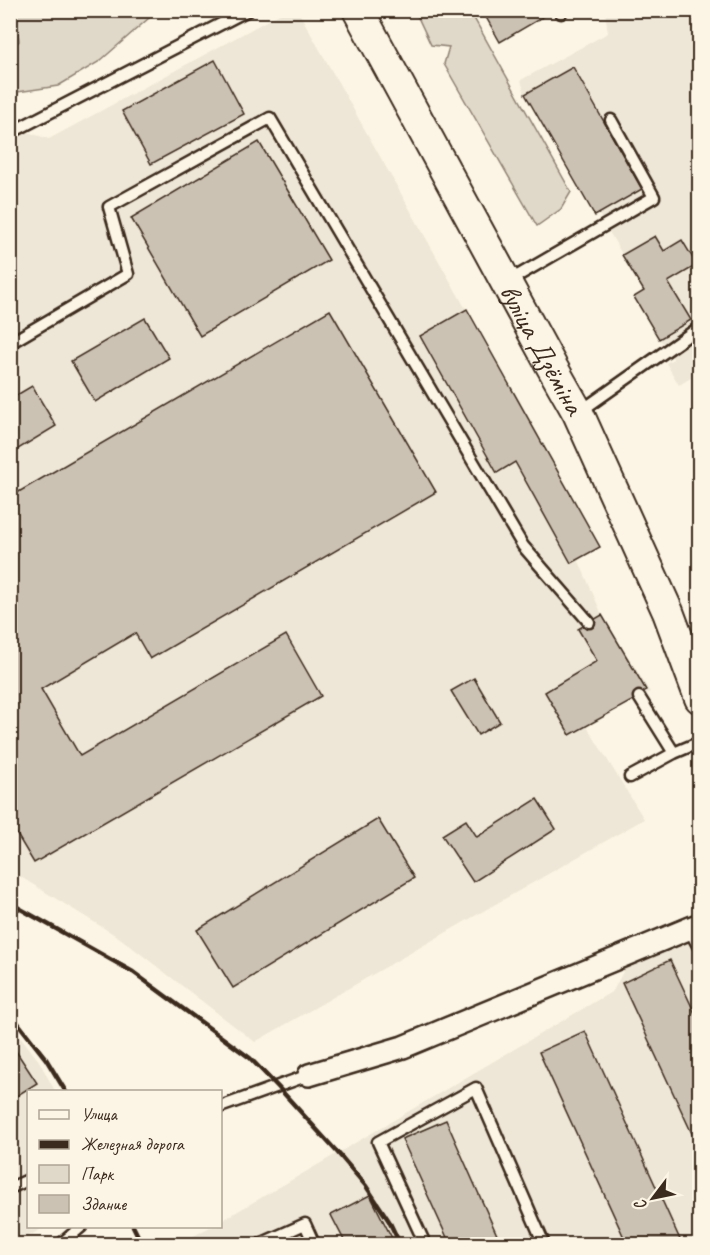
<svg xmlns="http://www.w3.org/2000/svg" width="710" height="1255" viewBox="0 0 710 1255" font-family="Caveat,sans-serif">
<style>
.built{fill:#eee6d6}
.green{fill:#e0d8c8;stroke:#8e8173;stroke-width:1.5}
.building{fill:#ccc2b3;stroke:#3b2a1e;stroke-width:1.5}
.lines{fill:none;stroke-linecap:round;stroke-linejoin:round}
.service-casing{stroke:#3b2a1e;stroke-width:15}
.minor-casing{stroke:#3b2a1e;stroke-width:26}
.secondary-casing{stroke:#3b2a1e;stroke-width:34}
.service{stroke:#fcf5e5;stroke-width:10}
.minor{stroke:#fcf5e5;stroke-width:21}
.secondary{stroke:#fcf5e5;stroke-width:30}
.rail{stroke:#3b2a1e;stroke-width:4.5}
.labels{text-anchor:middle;stroke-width:6;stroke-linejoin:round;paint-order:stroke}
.street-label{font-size:28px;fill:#3b2a1e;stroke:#fcf5e5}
</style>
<rect width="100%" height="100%" fill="#fcf5e5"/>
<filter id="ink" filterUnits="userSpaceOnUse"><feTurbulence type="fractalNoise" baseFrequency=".0167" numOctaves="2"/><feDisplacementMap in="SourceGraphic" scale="12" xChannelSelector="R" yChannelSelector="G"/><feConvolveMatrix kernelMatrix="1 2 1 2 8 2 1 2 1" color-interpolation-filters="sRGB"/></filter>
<g filter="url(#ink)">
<path class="built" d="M 285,11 L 298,11 L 600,547 L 578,559 L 602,615 L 650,692 L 586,725 L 644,819 L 255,1042 L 120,938 L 11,871 L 10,113 L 13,112 L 27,132 L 49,139 Z
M 605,11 L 699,11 L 699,380 L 696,375 L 679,385 L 666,363 L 673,359 L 670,349 L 659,339 L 634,297 L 643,291 L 599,214 L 595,216 L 525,95 L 521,80 L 608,33 Z
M 699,938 L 699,1244 L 179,1244 L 210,1227 L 220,1226 L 221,1221 L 338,1153 L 613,991 L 625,968 Z
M 10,1023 L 39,1061 L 55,1091 L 28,1092 L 28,1226 L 45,1227 L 14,1244 L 10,1244 Z"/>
<path class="green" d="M 12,11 L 157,11 L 100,61 L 58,86 L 11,93 L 11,51 L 19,41 L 16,17 Z
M 415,11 L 470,11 L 571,192 L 561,209 L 537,226 L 444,64 L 449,47 L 431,45 Z"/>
<path class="building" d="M 482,10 L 547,10 L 548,14 L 500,42 Z
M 215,60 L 244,114 L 151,164 L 122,111 Z
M 573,67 L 642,189 L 595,216 L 525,94 Z
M 259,142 L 329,260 L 200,336 L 131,218 Z
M 655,236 L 664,251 L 682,240 L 697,265 L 668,282 L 691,320 L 659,339 L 634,297 L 644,291 L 622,255 Z
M 467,309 L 600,547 L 571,563 L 515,462 L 497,473 L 420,336 Z
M 330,310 L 436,492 L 150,659 L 135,633 L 41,689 L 80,756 L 286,635 L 321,696 L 34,863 L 10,823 L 10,497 Z
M 145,318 L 169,358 L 95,402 L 71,361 Z
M 32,386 L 56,426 L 10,454 L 10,399 Z
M 602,615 L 646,690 L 639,697 L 570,735 L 545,692 L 597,661 L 578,629 Z
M 474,678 L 500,722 L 478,735 L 451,691 Z
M 537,799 L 556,829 L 473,882 L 442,835 L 466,820 L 477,837 Z
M 378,819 L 414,878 L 233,988 L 197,930 Z
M 670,960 L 700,1024 L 700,1137 L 695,1140 L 622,983 Z
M 585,1031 L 682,1244 L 627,1244 L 539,1052 Z
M 10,1042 L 37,1083 L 10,1100 Z
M 446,1120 L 501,1244 L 450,1244 L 402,1139 Z
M 370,1195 L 395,1244 L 346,1244 L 331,1215 Z"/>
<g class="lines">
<g class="service-casing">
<path id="service" d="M 561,13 L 562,10
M 10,133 L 248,10
M 507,282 L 654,197 L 611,120
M 10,343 L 128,274 L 109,207 L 270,118 L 523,546 L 589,622
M 578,413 L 697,329 L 700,326
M 639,697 L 674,753 L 700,742
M 630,777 L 674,753
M 689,929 L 700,949
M 220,1107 L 309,1075
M 10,1188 L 28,1180
M 61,1244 L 82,1226
M 260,1244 L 305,1224 L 314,1244
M 425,1244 L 378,1142 L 476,1088 L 544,1244"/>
</g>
<g class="minor-casing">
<path id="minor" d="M 309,1075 L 403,1047 L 700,924"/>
</g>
<g class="secondary-casing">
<g id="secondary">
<path id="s1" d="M 358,10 L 552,367 L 578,413 L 668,612 L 700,698"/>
</g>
</g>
<use href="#service" class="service"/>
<use href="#minor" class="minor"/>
<use href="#secondary" class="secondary"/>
<path class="rail" d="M 10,903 L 133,972 L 250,1058 L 278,1087 L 338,1153 L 366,1186 L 389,1221 L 400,1244
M 10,1013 L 46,1059 L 66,1092
M 133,1226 L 142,1244"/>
</g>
</g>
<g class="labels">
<g class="street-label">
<text dy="10" stroke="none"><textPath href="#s1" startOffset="386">вуліца Дзёміна</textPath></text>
</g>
</g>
<rect width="710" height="1255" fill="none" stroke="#fcf5e5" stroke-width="36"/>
<rect x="18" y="18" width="674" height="1219" fill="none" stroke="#3b2a1e" stroke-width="2" filter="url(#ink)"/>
<rect x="27" y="1090" width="195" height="138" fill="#fcf5e5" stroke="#afa495" stroke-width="1.5"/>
<rect x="39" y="1110" width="30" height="9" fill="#fcf5e5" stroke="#afa495" stroke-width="1.5"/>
<text x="81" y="1120" font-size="18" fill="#3b2a1e">Улица</text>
<rect x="39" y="1140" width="30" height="9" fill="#3b2a1e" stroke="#afa495" stroke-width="1.5"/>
<text x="81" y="1150" font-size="18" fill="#3b2a1e">Железная дорога</text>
<rect x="39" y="1165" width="30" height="18" fill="#e0d8c8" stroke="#afa495" stroke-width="1.5"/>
<text x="81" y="1180" font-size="18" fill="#3b2a1e">Парк</text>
<rect x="39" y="1195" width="30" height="18" fill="#ccc2b3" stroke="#afa495" stroke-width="1.5"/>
<text x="81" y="1210" font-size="18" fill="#3b2a1e">Здание</text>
<g transform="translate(653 1198) rotate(238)" stroke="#fcf5e5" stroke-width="4.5" paint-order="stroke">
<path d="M0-4.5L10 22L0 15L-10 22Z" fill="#3b2a1e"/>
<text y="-9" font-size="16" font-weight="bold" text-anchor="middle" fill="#3b2a1e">С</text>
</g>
</svg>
